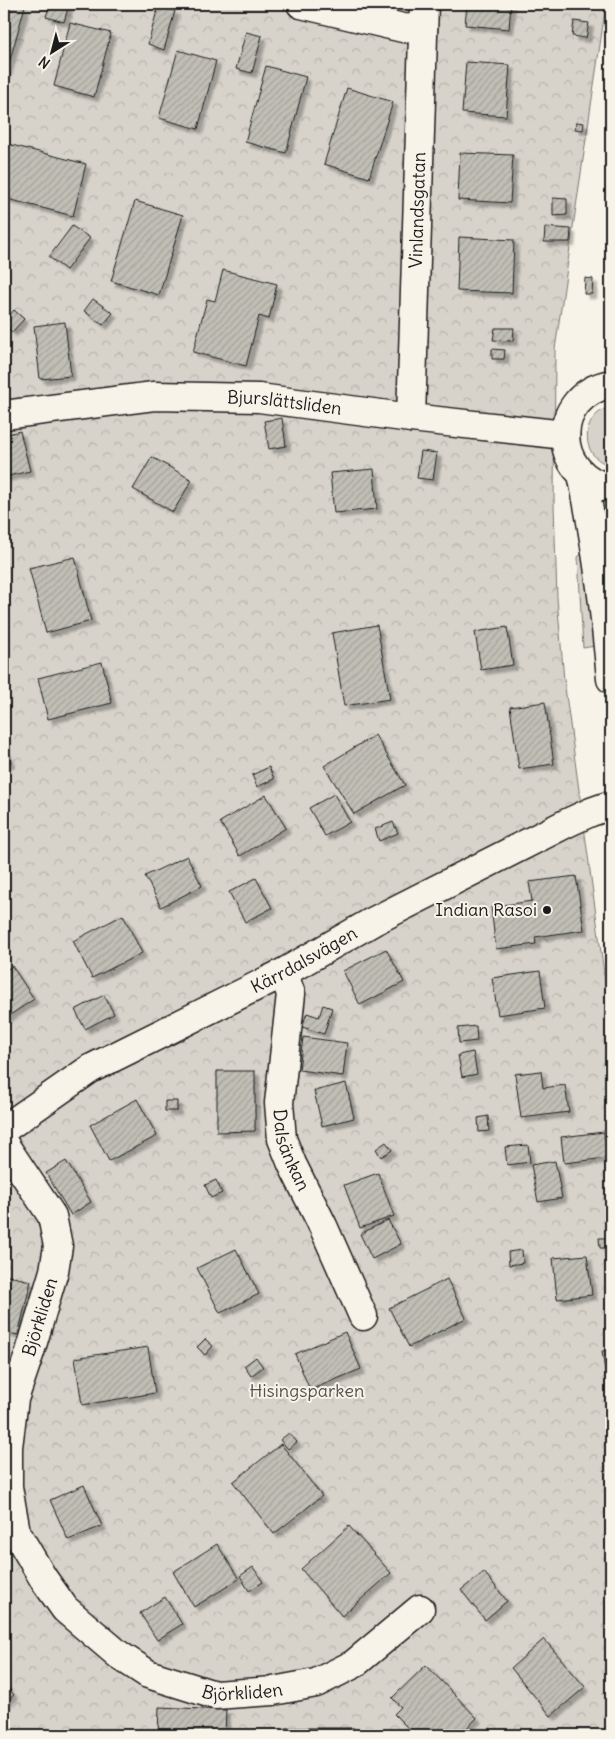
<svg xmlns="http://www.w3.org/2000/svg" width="615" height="1739" viewBox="0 0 615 1739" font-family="Delius,sans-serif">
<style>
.grass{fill:#d7d3cb;stroke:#7a7874}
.park{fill:url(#park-crowns);stroke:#7a7874}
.building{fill:url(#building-hatch);stroke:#1c1c1c;filter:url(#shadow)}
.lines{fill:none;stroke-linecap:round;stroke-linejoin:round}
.street-casing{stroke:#1c1c1c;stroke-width:31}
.secondary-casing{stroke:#1c1c1c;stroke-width:31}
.street{stroke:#f7f3e8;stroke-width:28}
.secondary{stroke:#f7f3e8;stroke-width:28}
.poi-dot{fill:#1c1c1c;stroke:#f7f3e8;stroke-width:2}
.labels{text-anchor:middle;stroke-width:4;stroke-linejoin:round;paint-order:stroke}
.street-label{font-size:18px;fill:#1c1c1c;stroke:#f7f3e8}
.poi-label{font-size:18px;fill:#1c1c1c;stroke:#f7f3e8;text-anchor:end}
.park-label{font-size:18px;fill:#545351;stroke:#f7f3e8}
</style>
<defs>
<pattern id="park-crowns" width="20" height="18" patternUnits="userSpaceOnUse" patternTransform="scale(1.25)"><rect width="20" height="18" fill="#d7d3cb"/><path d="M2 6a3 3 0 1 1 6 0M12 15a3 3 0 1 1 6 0" fill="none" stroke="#b8b5ae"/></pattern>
<pattern id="building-hatch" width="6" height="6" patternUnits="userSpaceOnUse" patternTransform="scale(1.25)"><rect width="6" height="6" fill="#c0beb5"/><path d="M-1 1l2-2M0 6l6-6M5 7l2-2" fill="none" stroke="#a4a39b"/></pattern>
<filter id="shadow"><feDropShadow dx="4.5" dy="4.5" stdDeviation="1" flood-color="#0004"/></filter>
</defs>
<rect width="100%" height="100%" fill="#f7f3e8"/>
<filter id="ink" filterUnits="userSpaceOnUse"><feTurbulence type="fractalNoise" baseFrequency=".02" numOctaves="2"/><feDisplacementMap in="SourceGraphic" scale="10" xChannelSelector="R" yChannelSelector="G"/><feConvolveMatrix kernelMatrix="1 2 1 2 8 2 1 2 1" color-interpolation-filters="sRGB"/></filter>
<g filter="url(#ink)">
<path class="grass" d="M 611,78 L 611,122 L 607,124 L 606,119 Z
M 611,407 L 611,465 C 579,459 580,414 611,407 Z
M 581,554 L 587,554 L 595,646 L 583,648 L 578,557 Z"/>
<path class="park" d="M 4,4 L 606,4 L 555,349 L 554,505 L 557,598 L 564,680 L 611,1025 L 611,1735 L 4,1735 Z"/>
<path class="building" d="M 4,4 L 17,4 L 25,6 L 6,74 L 4,73 Z
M 50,4 L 69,4 L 64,22 L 46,17 Z
M 467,4 L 511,4 L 509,29 L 465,25 Z
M 158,7 L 175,11 L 164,50 L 148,44 Z
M 574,21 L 589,23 L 586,38 L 572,36 Z
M 70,23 L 111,33 L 94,97 L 54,86 Z
M 246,32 L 262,36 L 252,73 L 236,69 Z
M 178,50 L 216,61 L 198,129 L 159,118 Z
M 466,62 L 510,65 L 506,116 L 462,113 Z
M 266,66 L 306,77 L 286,153 L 245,142 Z
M 347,88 L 393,102 L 369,178 L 324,164 Z
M 576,122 L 584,123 L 583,130 L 575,129 Z
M 4,143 L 86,164 L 73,216 L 4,198 Z
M 460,153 L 513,155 L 510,203 L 458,200 Z
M 553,198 L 567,199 L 567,215 L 553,216 Z
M 135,201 L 183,215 L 159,295 L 111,281 Z
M 72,226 L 90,238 L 66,270 L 49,257 Z
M 545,227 L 571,229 L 570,242 L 544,242 Z
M 459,237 L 514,240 L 512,293 L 457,291 Z
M 223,270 L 277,284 L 269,319 L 259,316 L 246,366 L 193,352 L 207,299 L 215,301 Z
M 585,278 L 593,279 L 592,294 L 584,294 Z
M 93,299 L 113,313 L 103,325 L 84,311 Z
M 14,310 L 24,319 L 12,332 L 4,325 L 4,322 Z
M 65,322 L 71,376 L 40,379 L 34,326 Z
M 495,328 L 514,328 L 513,341 L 493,340 Z
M 492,349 L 505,350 L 504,359 L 492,359 Z
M 282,418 L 286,446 L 269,449 L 264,421 Z
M 20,431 L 30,471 L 4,477 L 4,435 Z
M 421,451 L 437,453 L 433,480 L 417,478 Z
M 152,457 L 192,480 L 173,512 L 133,489 Z
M 374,469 L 377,509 L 334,513 L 330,473 Z
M 75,557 L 91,621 L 46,633 L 29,568 Z
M 377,625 L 390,699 L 344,706 L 332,633 Z
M 507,627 L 513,665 L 481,670 L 475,632 Z
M 102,662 L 112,703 L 48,719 L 38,678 Z
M 545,702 L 554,764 L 519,769 L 510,707 Z
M 375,735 L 405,785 L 354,814 L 324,766 Z
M 4,746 L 11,762 L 4,765 Z
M 269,767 L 274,779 L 257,787 L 252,775 Z
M 334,794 L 350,822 L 325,836 L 309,808 Z
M 266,795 L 286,828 L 240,856 L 220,822 Z
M 393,822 L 398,833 L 379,841 L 375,829 Z
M 187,856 L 202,886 L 161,907 L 145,876 Z
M 576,876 L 584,930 L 535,937 L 536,944 L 496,949 L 491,907 L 532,901 L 529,882 Z
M 256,878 L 272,908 L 245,922 L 229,892 Z
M 123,915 L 142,953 L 92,978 L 73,941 Z
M 386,949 L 404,982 L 360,1005 L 343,971 Z
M 12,966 L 34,999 L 4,1019 L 4,972 Z
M 540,971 L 545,1008 L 498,1015 L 492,978 Z
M 104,995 L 114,1014 L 85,1029 L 75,1010 Z
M 323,1005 L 332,1008 L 324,1034 L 302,1027 L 307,1013 L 319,1017 Z
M 476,1026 L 477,1041 L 459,1043 L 458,1028 Z
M 303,1037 L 347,1043 L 343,1076 L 299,1070 Z
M 473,1052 L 477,1074 L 462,1077 L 458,1055 Z
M 217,1071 L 255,1071 L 255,1131 L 217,1132 Z
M 541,1071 L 543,1088 L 565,1085 L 569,1112 L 521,1118 L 515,1074 Z
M 346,1083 L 354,1118 L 322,1126 L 314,1091 Z
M 137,1099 L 157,1136 L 109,1161 L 90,1125 Z
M 165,1101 L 177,1101 L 177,1111 L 165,1111 Z
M 488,1116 L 489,1131 L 479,1132 L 478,1118 Z
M 604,1132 L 607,1158 L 564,1163 L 561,1137 Z
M 386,1142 L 392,1150 L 381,1157 L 376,1149 Z
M 528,1145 L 530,1162 L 507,1165 L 505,1147 Z
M 66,1161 L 91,1202 L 71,1215 L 46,1173 Z
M 555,1161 L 562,1198 L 538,1202 L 531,1165 Z
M 378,1173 L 394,1216 L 360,1228 L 344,1185 Z
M 216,1180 L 222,1193 L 211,1198 L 205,1185 Z
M 388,1220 L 401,1244 L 372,1259 L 360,1234 Z
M 599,1238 L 611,1238 L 611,1248 L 600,1248 Z
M 236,1249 L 259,1294 L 220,1313 L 197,1268 Z
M 522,1250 L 523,1263 L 509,1265 L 508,1252 Z
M 587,1255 L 592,1295 L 557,1299 L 553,1258 Z
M 4,1275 L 31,1281 L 18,1335 L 4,1332 Z
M 447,1279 L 466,1318 L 409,1347 L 389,1308 Z
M 345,1332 L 361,1369 L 310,1390 L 295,1354 Z
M 205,1339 L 213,1346 L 205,1355 L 197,1347 Z
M 148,1347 L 155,1393 L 82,1405 L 75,1358 Z
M 611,1350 L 611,1397 L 609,1397 L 602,1351 Z
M 256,1357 L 263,1367 L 251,1376 L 244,1366 Z
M 289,1433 L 297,1442 L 288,1449 L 280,1440 Z
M 281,1444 L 322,1496 L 274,1534 L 233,1482 Z
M 611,1453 L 611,1473 L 609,1454 Z
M 84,1485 L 102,1526 L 68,1540 L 50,1500 Z
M 349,1526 L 391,1573 L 342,1616 L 301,1569 Z
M 217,1544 L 239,1579 L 194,1607 L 173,1572 Z
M 253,1567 L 263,1582 L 249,1591 L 240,1576 Z
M 484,1572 L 507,1601 L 485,1620 L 461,1590 Z
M 165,1597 L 182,1624 L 157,1640 L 140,1613 Z
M 544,1639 L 585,1687 L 551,1716 L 511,1668 Z
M 426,1665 L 477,1718 L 459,1735 L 415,1735 L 394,1714 L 401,1707 L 392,1698 Z
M 4,1683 L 14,1695 L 5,1702 L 7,1704 L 4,1707 Z
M 159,1707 L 226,1710 L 225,1735 L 158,1735 Z
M 286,1728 L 354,1728 L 354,1735 L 286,1735 Z"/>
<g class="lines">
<g class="street-casing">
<g id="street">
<path d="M 301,4 L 403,28 L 423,29"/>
<path id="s1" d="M 4,415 L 154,396 L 259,398 L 411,418 L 565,435"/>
<path id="s2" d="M 411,418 L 424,4"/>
<path id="s3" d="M 283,973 L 291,994 L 279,1103 L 282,1139 L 292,1164 L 323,1226 L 363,1316"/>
<path id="s4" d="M 4,1129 L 90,1069 L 283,973 L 372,922 L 567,823 L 591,812 L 611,805"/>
<path id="s5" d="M 4,1144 L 52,1216 L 58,1246 L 54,1271 L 30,1352 L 14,1399 L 8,1447 L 8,1487 L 16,1532 L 43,1578 L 65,1609 L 119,1655 L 148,1674 L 215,1695 L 273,1691 L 316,1683 L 354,1664 L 420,1609"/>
</g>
</g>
<g class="secondary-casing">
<path id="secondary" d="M 611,384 C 550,395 550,476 611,488
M 582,474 C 596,542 605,610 611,679"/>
</g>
<use href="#street" class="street"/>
<use href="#secondary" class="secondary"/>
</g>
</g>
<circle class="poi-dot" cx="547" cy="910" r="5"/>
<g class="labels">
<g class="street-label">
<text dy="6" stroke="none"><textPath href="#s2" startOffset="208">Vinlandsgatan</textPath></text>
<text dy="6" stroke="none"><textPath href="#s1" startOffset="282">Bjurslättsliden</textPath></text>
<text dy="6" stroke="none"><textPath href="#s4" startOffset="345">Kärrdalsvägen</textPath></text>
<text dy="6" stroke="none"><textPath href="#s3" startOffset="181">Dalsänkan</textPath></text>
<text transform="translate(40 1317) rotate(-73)" y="6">Björkliden</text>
<text dy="6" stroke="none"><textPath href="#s5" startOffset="705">Björkliden</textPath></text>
</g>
<g class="poi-label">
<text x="537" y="916">Indian Rasoi</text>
</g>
<g class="park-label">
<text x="307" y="1397">Hisingsparken</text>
</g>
</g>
<rect width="615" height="1739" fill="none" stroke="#f7f3e8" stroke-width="20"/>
<rect x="10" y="10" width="595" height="1719" fill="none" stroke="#1c1c1c" stroke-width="2" filter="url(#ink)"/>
<g transform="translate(52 52) rotate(216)" stroke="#f7f3e8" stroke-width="4" paint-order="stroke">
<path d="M0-4L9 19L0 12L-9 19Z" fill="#1c1c1c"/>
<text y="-8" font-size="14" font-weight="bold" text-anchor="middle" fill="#1c1c1c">N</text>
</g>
</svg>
